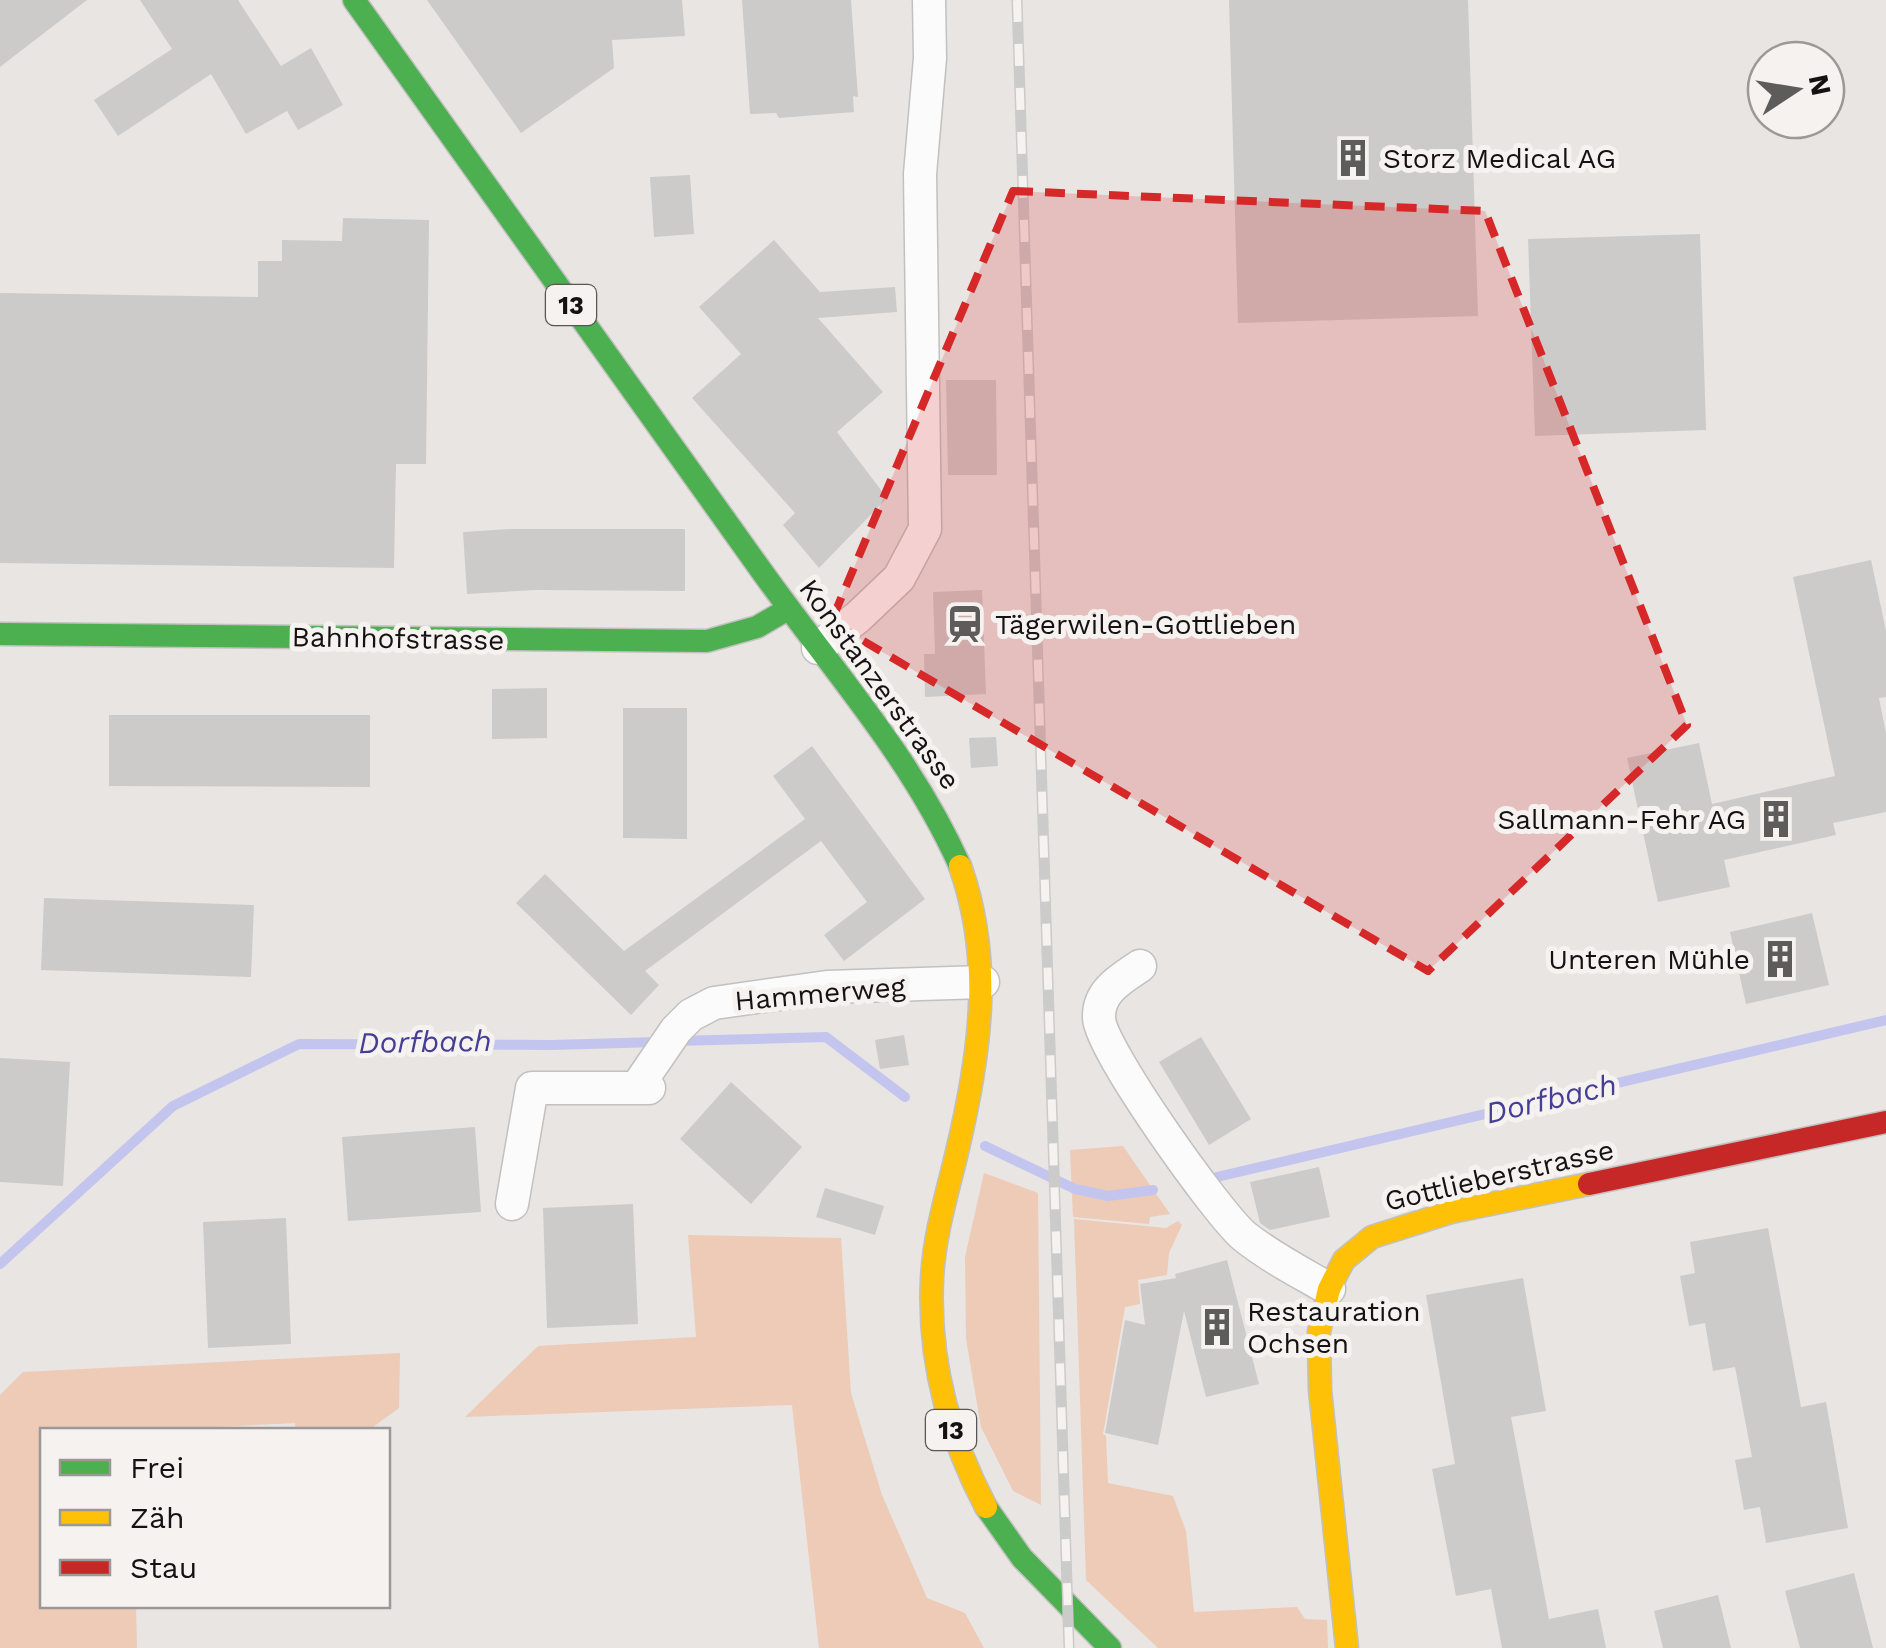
<svg xmlns="http://www.w3.org/2000/svg" width="1886" height="1648" viewBox="0 0 1886 1648" font-family="'Work Sans',sans-serif">
<style>
.green{fill:#edcbb6}
.lines{fill:none;stroke-linecap:round;stroke-linejoin:round}
.stream{stroke:#c4c5ee;stroke-width:10}
.building{fill:#cdcbca}
.street-casing{stroke:#c2c1bf;stroke-width:35}
.fast-casing{stroke:#c2c1bf;stroke-width:25}
.slow-casing{stroke:#c2c1bf;stroke-width:25}
.jam-casing{stroke:#c2c1bf;stroke-width:25}
.street{stroke:#fcfbfb;stroke-width:32}
.fast{stroke:#4caf50;stroke-width:22}
.slow{stroke:#ffc107;stroke-width:22}
.jam{stroke:#c62828;stroke-width:22}
.rail-casing{stroke:#cbcbca;stroke-width:11}
.rail{stroke:#f6f2f0;stroke-width:8;stroke-dasharray:22;stroke-linecap:butt}
.marked{fill:#d62828;fill-opacity:0.2;stroke:#d62828;stroke-width:8;stroke-dasharray:20 12;stroke-linejoin:round}
.labels{text-anchor:middle;stroke-width:10;stroke-linejoin:round;paint-order:stroke}
.shield{fill:#f6f2f0;stroke:#585555;stroke-width:2.5}
.shield-label{font-size:25px;font-weight:bold;fill:#141212}
.poi-label{font-size:28px;fill:#141212;stroke:#f6f2f0;text-anchor:start}
.street-label{font-size:28px;fill:#141212;stroke:#f6f2f0}
.water-label{font-size:30px;font-style:italic;fill:#443f94;stroke:#f6f2f0}
</style>
<rect width="100%" height="100%" fill="#e8e5e3"/>
<path class="green" d="M 1123,1146 L 1170,1214 L 1150,1217 L 1149,1224 L 1073,1217 L 1070,1150 Z
M 984,1173 L 1038,1193 L 1041,1505 L 1013,1491 L 981,1427 L 966,1339 L 965,1257 Z
M 1074,1219 L 1166,1228 L 1178,1221 L 1182,1225 L 1169,1253 L 1167,1275 L 1138,1280 L 1140,1304 L 1125,1307 L 1103,1434 L 1106,1436 L 1108,1483 L 1173,1496 L 1186,1531 L 1194,1612 L 1297,1607 L 1305,1619 L 1327,1620 L 1328,1648 L 1158,1648 L 1086,1580 Z
M 688,1235 L 841,1238 L 851,1393 L 882,1495 L 927,1598 L 965,1613 L 984,1648 L 819,1648 L 792,1405 L 465,1417 L 538,1346 L 696,1337 Z
M 400,1353 L 399,1408 L 369,1430 L 296,1430 L 295,1423 L 156,1430 L 42,1430 L 42,1606 L 136,1606 L 137,1648 L 0,1648 L 0,1395 L 23,1372 Z"/>
<g class="lines">
<path class="stream" d="M 675,1041 L 826,1037 L 905,1097
M 985,1146 L 1075,1189 L 1108,1196 L 1153,1190
M 1217,1177 L 1886,1020
M 0,1264 L 173,1106 L 299,1044 L 552,1045 L 658,1042"/>
</g>
<path class="building" d="M 0,0 L 87,0 L 0,67 Z
M 140,0 L 238,0 L 281,66 L 311,48 L 343,105 L 298,130 L 287,111 L 246,134 L 211,74 L 118,136 L 94,100 L 172,49 Z
M 427,0 L 682,0 L 685,36 L 612,40 L 614,68 L 521,133 Z
M 742,0 L 851,0 L 858,97 L 853,96 L 854,112 L 779,118 L 776,113 L 750,114 Z
M 1229,0 L 1468,0 L 1478,316 L 1238,323 Z
M 690,175 L 694,234 L 654,237 L 650,177 Z
M 343,218 L 429,220 L 426,464 L 396,464 L 394,568 L 0,563 L 0,293 L 258,297 L 258,261 L 282,261 L 282,240 L 342,241 Z
M 1700,234 L 1706,430 L 1535,436 L 1528,239 Z
M 774,240 L 820,292 L 895,287 L 897,312 L 818,318 L 883,392 L 837,432 L 887,498 L 819,568 L 783,525 L 795,513 L 692,398 L 741,354 L 699,307 Z
M 946,380 L 996,380 L 997,475 L 948,475 Z
M 510,529 L 685,529 L 685,591 L 536,590 L 467,594 L 463,532 Z
M 1871,560 L 1886,631 L 1886,697 L 1879,698 L 1886,733 L 1886,812 L 1833,823 L 1836,835 L 1724,860 L 1730,887 L 1658,902 L 1627,758 L 1699,743 L 1712,804 L 1835,776 L 1793,577 Z
M 982,590 L 986,694 L 925,697 L 924,654 L 935,654 L 933,592 Z
M 547,688 L 547,738 L 492,739 L 492,689 Z
M 623,708 L 687,708 L 687,839 L 623,838 Z
M 109,715 L 370,715 L 370,787 L 109,786 Z
M 996,737 L 998,766 L 971,768 L 969,738 Z
M 812,746 L 925,899 L 844,961 L 824,935 L 867,902 L 821,841 L 645,971 L 659,985 L 631,1015 L 516,903 L 545,874 L 624,951 L 805,819 L 773,776 Z
M 44,898 L 254,905 L 251,977 L 41,970 Z
M 1812,913 L 1829,985 L 1746,1004 L 1730,932 Z
M 904,1035 L 909,1065 L 880,1069 L 875,1040 Z
M 1201,1037 L 1251,1119 L 1209,1145 L 1159,1062 Z
M 0,1058 L 70,1062 L 63,1186 L 0,1182 Z
M 731,1082 L 802,1147 L 751,1204 L 680,1139 Z
M 475,1127 L 481,1212 L 348,1221 L 342,1137 Z
M 1319,1167 L 1330,1217 L 1270,1230 L 1260,1223 L 1250,1182 Z
M 825,1188 L 884,1206 L 875,1235 L 816,1217 Z
M 633,1204 L 638,1324 L 547,1328 L 543,1208 Z
M 286,1218 L 291,1344 L 208,1348 L 203,1222 Z
M 1768,1228 L 1801,1407 L 1826,1402 L 1848,1528 L 1766,1543 L 1760,1507 L 1744,1510 L 1735,1460 L 1752,1457 L 1735,1367 L 1713,1371 L 1705,1323 L 1689,1326 L 1680,1276 L 1695,1273 L 1690,1242 Z
M 1227,1260 L 1259,1384 L 1206,1397 L 1184,1311 L 1158,1445 L 1105,1433 L 1125,1320 L 1145,1325 L 1140,1284 L 1176,1278 L 1175,1274 Z
M 1523,1278 L 1546,1411 L 1511,1417 L 1549,1619 L 1598,1609 L 1606,1648 L 1502,1648 L 1491,1589 L 1456,1596 L 1432,1469 L 1455,1464 L 1426,1295 Z
M 1854,1573 L 1873,1648 L 1800,1648 L 1785,1591 Z
M 1718,1595 L 1731,1648 L 1663,1648 L 1654,1611 Z"/>
<g class="lines">
<g class="street-casing">
<path id="street" d="M 818,648 L 858,617 L 899,578 L 925,529 L 920,174 L 930,58 L 929,0
M 1140,966 C 1121,979 1098,991 1099,1018 C 1100,1049 1217,1213 1244,1236 C 1270,1257 1300,1272 1329,1289
M 637,1087 L 676,1030 L 691,1015 L 714,1003 L 827,987 L 983,982
M 512,1204 L 532,1088 L 649,1088"/>
</g>
<g class="fast-casing">
<path id="fast" d="M 354,0 C 489,189 623,378 758,566 C 828,665 910,754 960,866
M 0,634 L 707,641 L 757,627 L 788,609
M 986,1507 L 1022,1558 L 1110,1648"/>
</g>
<g class="slow-casing">
<path id="slow" d="M 960,866 C 994,962 980,1055 957,1152 C 947,1194 934,1236 932,1279 C 928,1361 948,1435 986,1507
M 1347,1648 L 1320,1390 L 1319,1332 L 1329,1289 L 1344,1260 L 1372,1237 L 1451,1212 L 1589,1184"/>
</g>
<g class="jam-casing">
<path id="jam" d="M 1589,1184 L 1886,1122"/>
</g>
<use href="#street" class="street"/>
<use href="#fast" class="fast"/>
<use href="#slow" class="slow"/>
<use href="#jam" class="jam"/>
<g class="rail-casing">
<path id="rail" d="M 1017,0 L 1069,1648"/>
</g>
<use href="#rail" class="rail"/>
</g>
<path class="marked" d="M 1013,191 L 1485,211 L 1687,725 L 1428,971 L 831,622 Z"/>
<defs>
<g id="building-bare" transform="scale(3)"><path d="M-4-6H4V6H1V3H-1V6H-4ZM-2.5-4.3h1.7v1.8h-1.7ZM.8-4.3h1.7v1.8H.8ZM-2.5-1h1.7V.8h-1.7ZM.8-1h1.7V.8H.8Z" fill="#5e5c5b" stroke="#f6f2f0" stroke-width="2.5" paint-order="stroke"/></g>
<g id="station-bare" transform="scale(3)"><path d="M-3-6H3Q5-6 5-4V2Q5 4 3 4L4.5 6H3L1.5 4h-3L-3 6H-4.5L-3 4Q-5 4-5 2V-4Q-5-6-3-6ZM-3.5-4v3h7v-3ZM-3.5 1v1.5H-2V1ZM2 1v1.5H3.5V1Z" fill="#5e5c5b" stroke="#f6f2f0" stroke-width="2.5" paint-order="stroke"/></g>
</defs>
<g fill-rule="evenodd">
<use href="#building-bare" x="1353" y="158"/>
<use href="#station-bare" x="965" y="624"/>
<use href="#building-bare" x="1776" y="819"/>
<use href="#building-bare" x="1780" y="959"/>
<use href="#building-bare" x="1217" y="1327"/>
</g>
<g class="labels">
<g class="shield">
<rect x="546" y="285" width="50" height="40" rx="8"/>
<rect x="926" y="1410" width="50" height="40" rx="8"/>
</g>
<g class="shield-label">
<text x="571" y="314">13</text>
<text x="951" y="1439">13</text>
</g>
<g class="poi-label">
<text x="1383" y="168">Storz Medical AG</text>
<text x="995" y="634">Tägerwilen-Gottlieben</text>
<text x="1746" y="829" text-anchor="end">Sallmann-Fehr AG</text>
<text x="1750" y="969" text-anchor="end">Unteren Mühle</text>
<text x="1247" y="1321">Restauration<tspan x="1247" dy="32">Ochsen</tspan></text>
</g>
<g class="street-label">
<text transform="translate(398 638) rotate(1)" y="10">Bahnhofstrasse</text>
<text transform="translate(880 684) rotate(54)" y="10">Konstanzerstrasse</text>
<text transform="translate(820 993) rotate(-5)" y="10">Hammerweg</text>
<text transform="translate(1499 1175) rotate(-13)" y="10">Gottlieberstrasse</text>
</g>
<g class="water-label">
<text transform="translate(425 1042) rotate(-1)" y="10">Dorfbach</text>
<text transform="translate(1551 1099) rotate(-13)" y="10">Dorfbach</text>
</g>
</g>
<rect x="40" y="1428" width="350" height="180" fill="#f6f2f0" stroke="#9c9897" stroke-width="2.5"/>
<rect x="60" y="1460" width="50" height="15" fill="#4caf50" stroke="#9c9897" stroke-width="2.5"/>
<text x="130" y="1478" font-size="30" fill="#141212">Frei</text>
<rect x="60" y="1510" width="50" height="15" fill="#ffc107" stroke="#9c9897" stroke-width="2.5"/>
<text x="130" y="1528" font-size="30" fill="#141212">Zäh</text>
<rect x="60" y="1560" width="50" height="15" fill="#c62828" stroke="#9c9897" stroke-width="2.5"/>
<text x="130" y="1578" font-size="30" fill="#141212">Stau</text>
<g transform="translate(1796 90) rotate(78)"><circle r="48" fill="#f6f2f0" stroke="#9c9897" stroke-width="2.5"/>
<path d="M0-8L18 38L0 25L-18 38Z" fill="#5e5c5b"/>
<text y="-15" font-size="28" font-weight="bold" text-anchor="middle" fill="#141212">N</text>
</g>
</svg>
